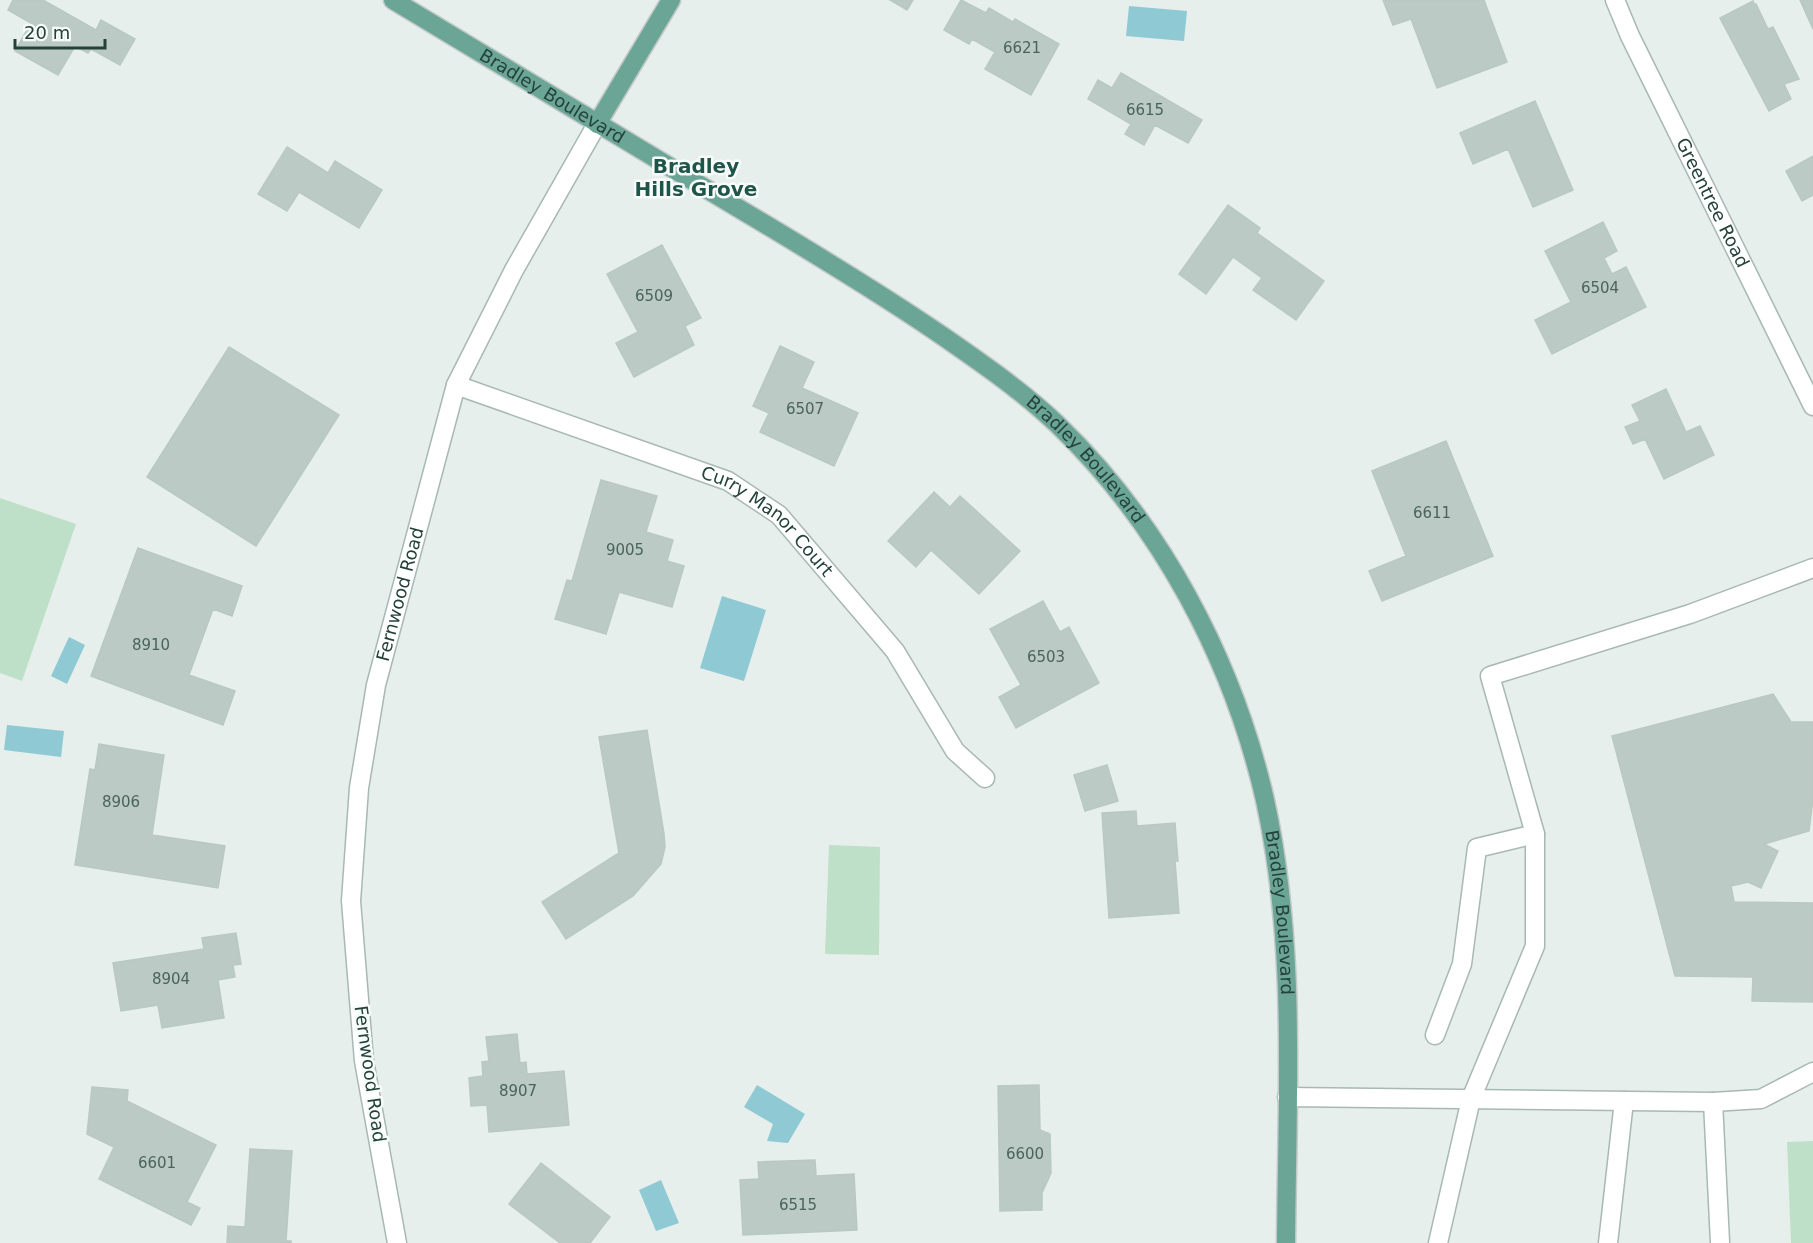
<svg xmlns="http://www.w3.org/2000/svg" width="1813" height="1243" viewBox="0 0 1813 1243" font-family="'DejaVu Sans',sans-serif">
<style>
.green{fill:#bfe0c8}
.water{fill:#8ec9d4}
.building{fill:#bbcac4;stroke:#b8c9c2;stroke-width:1.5}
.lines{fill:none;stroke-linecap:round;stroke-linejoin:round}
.minor-casing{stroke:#a8b8b2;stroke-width:21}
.major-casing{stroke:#c2cac8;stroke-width:21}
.minor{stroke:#fff;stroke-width:18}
.major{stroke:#6aa596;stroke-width:18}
.labels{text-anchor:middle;stroke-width:5;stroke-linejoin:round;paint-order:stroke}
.number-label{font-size:15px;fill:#4a645c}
.street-label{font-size:18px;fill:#24423a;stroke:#f7fbf9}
.neighbourhood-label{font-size:20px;font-weight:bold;fill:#1f5548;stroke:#f7fbf9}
</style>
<rect width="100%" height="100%" fill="#e6efeb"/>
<path class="green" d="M 0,498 L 76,524 L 22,681 L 0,673 Z
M 829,845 L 880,847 L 879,955 L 825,954 Z
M 1813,1141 L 1813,1243 L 1791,1243 L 1787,1142 Z"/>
<path class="water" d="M 1129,6 L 1187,11 L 1184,41 L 1126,36 Z
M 722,596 L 766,610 L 744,681 L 700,668 Z
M 69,637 L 85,645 L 67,684 L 51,676 Z
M 7,725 L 64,731 L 61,757 L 4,750 Z
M 757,1085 L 805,1114 L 788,1143 L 767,1141 L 773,1124 L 744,1107 Z
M 661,1180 L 679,1223 L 656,1231 L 639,1190 Z"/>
<path class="building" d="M 13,0 L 43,0 L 96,30 L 101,20 L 135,39 L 120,65 L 91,49 L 88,53 L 75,46 L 58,75 L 15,51 L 31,23 L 8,10 Z
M 890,0 L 913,0 L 907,10 Z
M 961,0 L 986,13 L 989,8 L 1013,22 L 1015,19 L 1059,44 L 1031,95 L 985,69 L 995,52 L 972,39 L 969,44 L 944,30 Z
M 1383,0 L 1484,0 L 1507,62 L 1437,88 L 1411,19 L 1393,25 Z
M 1800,0 L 1813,0 L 1813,29 Z
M 1753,1 L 1754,4 L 1756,4 L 1768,29 L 1773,27 L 1799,79 L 1784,84 L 1791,99 L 1769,111 L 1720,18 Z
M 1121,73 L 1202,120 L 1188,143 L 1155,125 L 1144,145 L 1125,134 L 1131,124 L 1088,99 L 1098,80 L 1112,88 Z
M 1535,101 L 1573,190 L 1533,207 L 1508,149 L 1473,164 L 1460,133 Z
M 287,147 L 328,173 L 335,161 L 382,190 L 359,228 L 299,192 L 287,211 L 258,194 Z
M 1813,156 L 1813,195 L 1802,201 L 1786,171 Z
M 1228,205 L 1260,228 L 1257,233 L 1324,281 L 1296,320 L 1253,290 L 1262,278 L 1233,257 L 1206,294 L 1179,274 Z
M 1603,222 L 1617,251 L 1604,258 L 1612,274 L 1626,267 L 1646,307 L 1552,354 L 1535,320 L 1571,302 L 1545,251 Z
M 662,245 L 701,318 L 685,326 L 694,345 L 634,377 L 616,343 L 638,332 L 607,274 Z
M 780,346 L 814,362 L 802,388 L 858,413 L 834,466 L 760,432 L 769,413 L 753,406 Z
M 229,347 L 339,415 L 256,546 L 147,477 Z
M 1666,389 L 1686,432 L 1700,426 L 1714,455 L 1664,479 L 1645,439 L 1633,444 L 1625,427 L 1640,421 L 1632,405 Z
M 1446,441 L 1493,556 L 1382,601 L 1369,571 L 1406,556 L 1372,471 Z
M 601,480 L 657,496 L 646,532 L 673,540 L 667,561 L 684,566 L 672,607 L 619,592 L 606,634 L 555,619 L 567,580 L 572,581 Z
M 934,492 L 950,507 L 960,496 L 1020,551 L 979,594 L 931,550 L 916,567 L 888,541 Z
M 138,548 L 242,586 L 232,616 L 213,609 L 189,675 L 235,691 L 223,725 L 91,676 Z
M 1043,601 L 1060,632 L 1069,627 L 1099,683 L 1016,728 L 999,697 L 1021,685 L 990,629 Z
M 1773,694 L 1791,722 L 1813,722 L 1813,799 L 1809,831 L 1764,844 L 1778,851 L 1761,888 L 1748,882 L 1731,886 L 1734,902 L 1813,903 L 1813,1002 L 1752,1001 L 1753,977 L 1675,976 L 1612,736 Z
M 647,730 L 664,834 L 665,847 L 661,864 L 633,896 L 566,939 L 542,902 L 619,853 L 599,737 Z
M 99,744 L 164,755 L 152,835 L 225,846 L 218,888 L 75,865 L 90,769 L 95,770 Z
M 1107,765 L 1118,801 L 1085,811 L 1074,775 Z
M 1136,811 L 1137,826 L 1175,823 L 1178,861 L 1175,861 L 1179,913 L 1109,918 L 1102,813 Z
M 236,933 L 241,964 L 233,965 L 235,977 L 218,980 L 224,1018 L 162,1028 L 158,1005 L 121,1011 L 113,963 L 204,949 L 202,938 Z
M 517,1034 L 520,1063 L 526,1062 L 527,1074 L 564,1071 L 569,1125 L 489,1132 L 487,1105 L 471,1106 L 469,1078 L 483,1076 L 482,1062 L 489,1061 L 486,1037 Z
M 1039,1085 L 1040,1130 L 1050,1134 L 1051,1173 L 1042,1193 L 1042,1210 L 1000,1211 L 998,1086 Z
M 92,1087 L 128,1090 L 127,1101 L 216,1145 L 187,1202 L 200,1208 L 191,1225 L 99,1179 L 114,1147 L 87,1134 Z
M 250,1149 L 292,1151 L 286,1241 L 291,1241 L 291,1243 L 227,1243 L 228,1226 L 245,1227 Z
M 815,1160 L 816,1176 L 854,1174 L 857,1230 L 743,1235 L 740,1180 L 759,1179 L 758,1162 Z
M 541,1163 L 610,1217 L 590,1243 L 560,1243 L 509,1204 Z"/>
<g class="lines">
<g class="minor-casing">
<g id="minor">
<path id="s1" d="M 1615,0 L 1630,36 L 1813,406"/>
<path id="s2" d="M 456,385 L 728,481 L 779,515 L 895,651 L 955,751 L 985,778"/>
<path d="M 1435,1035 L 1462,964 L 1477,848 L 1535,834"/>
<path d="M 1287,1097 L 1713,1102 L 1761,1099 L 1813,1072"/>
<path d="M 1713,1102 L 1720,1242"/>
<path id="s3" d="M 397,1243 L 364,1061 L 351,901 L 359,788 L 376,685 L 456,385 L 514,270 L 597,124"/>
<path d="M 1438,1243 L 1471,1099 L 1535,946 L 1535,834 L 1490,676 L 1690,614 L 1813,568"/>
<path d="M 1608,1243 L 1624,1101"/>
</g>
</g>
<g class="major-casing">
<g id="major">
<path id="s4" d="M 393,0 C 508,70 623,139 738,208 C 807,249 877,291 944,337 C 983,364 1022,391 1057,424 C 1161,524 1233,660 1265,800 C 1297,945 1287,1096 1286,1243"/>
<path d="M 597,124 L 671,0"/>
</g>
</g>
<use href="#minor" class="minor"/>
<use href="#major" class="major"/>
</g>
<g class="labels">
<g class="number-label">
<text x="1022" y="53">6621</text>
<text x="1145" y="115">6615</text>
<text x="1600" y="293">6504</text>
<text x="654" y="301">6509</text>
<text x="805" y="414">6507</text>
<text x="1432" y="518">6611</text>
<text x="625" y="555">9005</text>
<text x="151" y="650">8910</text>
<text x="1046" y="662">6503</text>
<text x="121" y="807">8906</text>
<text x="171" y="984">8904</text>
<text x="518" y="1096">8907</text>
<text x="1025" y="1159">6600</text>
<text x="157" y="1168">6601</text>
<text x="798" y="1210">6515</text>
</g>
<g class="street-label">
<text dy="6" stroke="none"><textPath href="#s4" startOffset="186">Bradley Boulevard</textPath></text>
<text dy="6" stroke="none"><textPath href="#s1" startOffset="225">Greentree Road</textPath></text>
<text dy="6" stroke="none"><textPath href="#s4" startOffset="834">Bradley Boulevard</textPath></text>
<text dy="6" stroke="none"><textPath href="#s2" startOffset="344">Curry Manor Court</textPath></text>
<text dy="6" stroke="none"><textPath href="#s3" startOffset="657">Fernwood Road</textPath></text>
<text dy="6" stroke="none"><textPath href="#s4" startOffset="1338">Bradley Boulevard</textPath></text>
<text transform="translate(370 1074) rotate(82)" y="6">Fernwood Road</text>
</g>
<g class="neighbourhood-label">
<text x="696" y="173">Bradley<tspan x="696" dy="23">Hills Grove</tspan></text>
</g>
</g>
<path d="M15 39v9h90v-9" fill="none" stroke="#24423a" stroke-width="3"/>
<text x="24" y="39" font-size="18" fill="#24423a" stroke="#f7fbf9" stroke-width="4.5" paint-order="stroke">20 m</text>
</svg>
